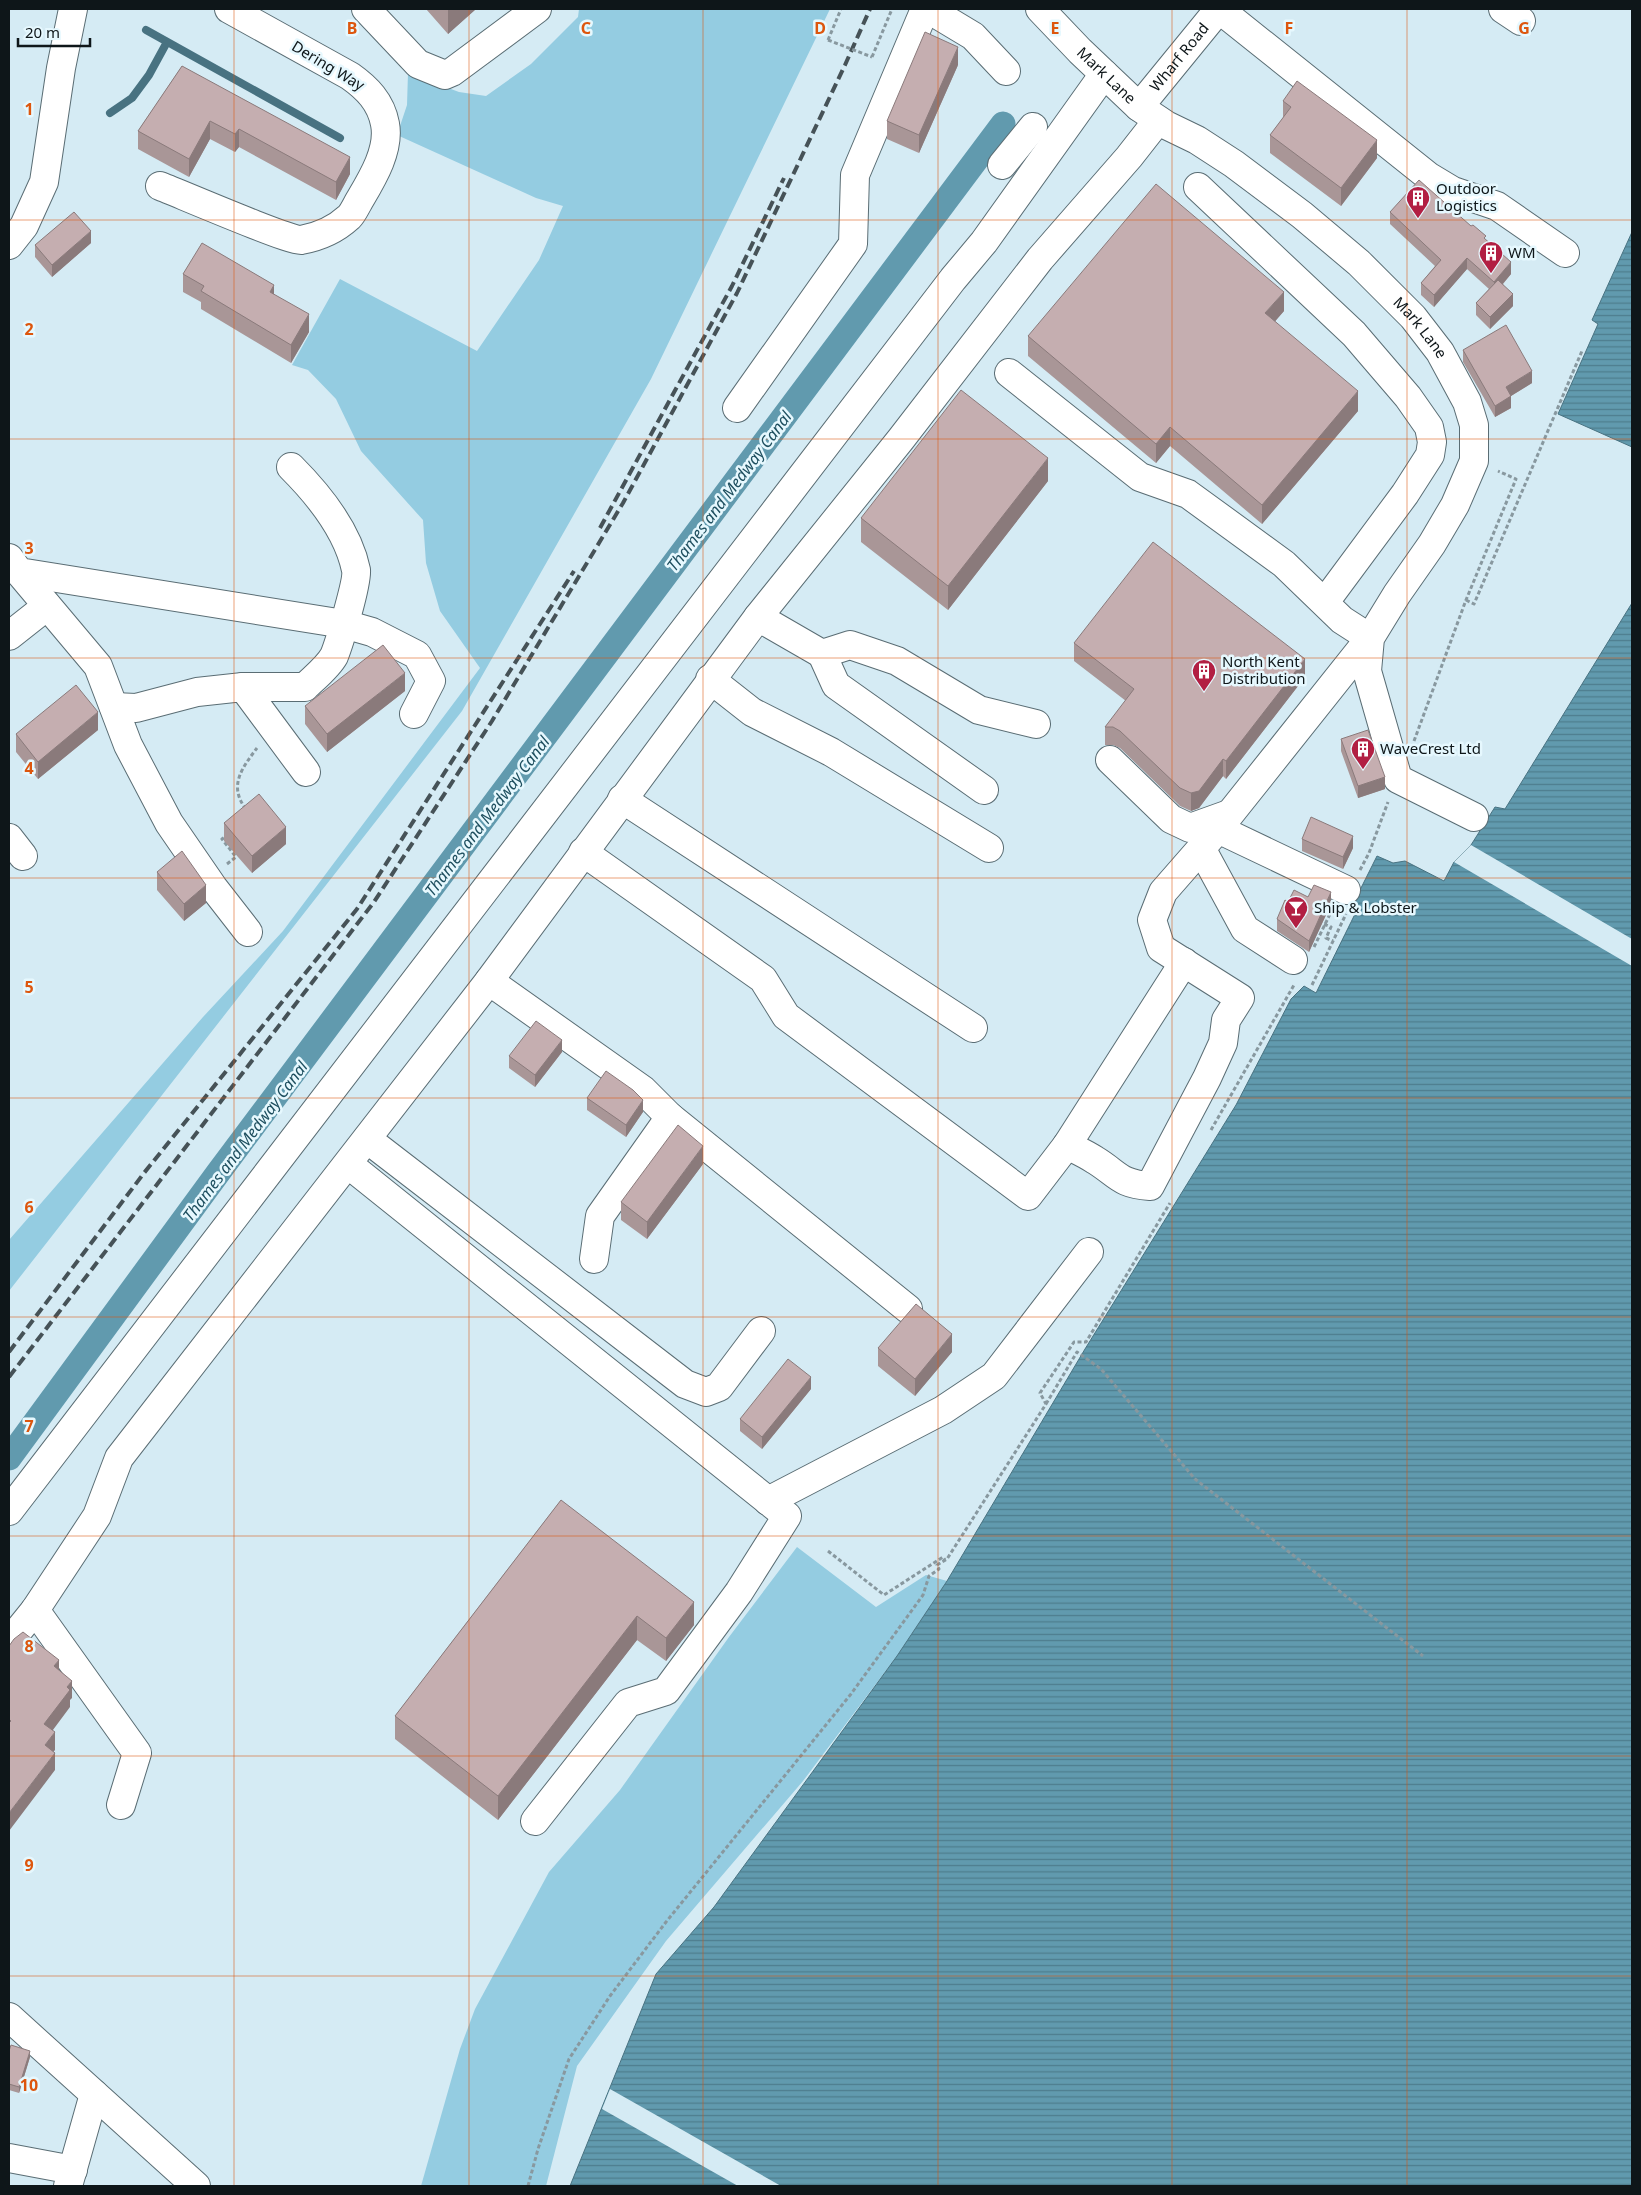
<svg xmlns="http://www.w3.org/2000/svg" width="1641" height="2195" viewBox="0 0 1641 2195" font-family="'Noto Sans',sans-serif">
<style>
.grass{fill:#94cce1}
.water{fill:url(#water-rules);stroke:#487281}
.pier{fill:#d5ebf4}
.lines{fill:none;stroke-linecap:round;stroke-linejoin:round}
.stream{stroke:#487281;stroke-width:8}
.canal{stroke:#619aae;stroke-width:25}
.minor-casing{stroke:#5a6d74;stroke-width:30}
.path{stroke:#88989f;stroke-width:3;stroke-dasharray:4 2.5;stroke-linecap:butt}
.minor{stroke:#fff;stroke-width:28}
.rail{stroke:#465257;stroke-width:4;stroke-dasharray:10 5;stroke-linecap:butt}
.path-bridge{stroke:#88989f;stroke-width:3;stroke-dasharray:4 2.5;stroke-linecap:butt}
.wall{fill:#a99697}
.shaded-wall{fill:#8a7a7b}
.building{fill:#c5aeb0;stroke:#8a7a7b}
.grid{fill:none;stroke:#dd560d;stroke-width:1;stroke-opacity:0.55}
.labels{text-anchor:middle;stroke-width:5;stroke-linejoin:round;paint-order:stroke}
.street-label{font-size:15px;fill:#0e1619;stroke:#e6f8fe}
.poi-label{font-size:15px;fill:#0e1619;stroke:#e6f8fe;text-anchor:start}
.water-label{font-size:16px;font-style:italic;fill:#1e4f5f;stroke:#e6f8fe}
.grid-label{font-size:16px;text-anchor:middle;font-weight:bold;fill:#dd560d;stroke:#e6f8fe;stroke-width:5;stroke-linejoin:round;paint-order:stroke}
</style>
<defs>
<pattern id="water-rules" width="6" height="5" patternUnits="userSpaceOnUse" patternTransform="scale(1.25)"><rect width="6" height="5" fill="#619aae"/><path d="M0 2.5h6" fill="none" stroke="#4e7d8d"/></pattern>
</defs>
<rect width="100%" height="100%" fill="#d5ebf4"/>
<path class="grass" d="M 579,9 L 830,9 L 651,379 L 462,711 L 9,1291 L 9,1240 L 203,1017 L 283,931 L 480,668 L 440,611 L 426,563 L 423,520 L 361,451 L 336,399 L 308,370 L 292,365 L 340,279 L 477,351 L 539,260 L 563,206 L 536,198 L 397,135 L 407,105 L 408,73 L 459,92 L 486,96 L 531,64 L 578,17 Z
M 797,1547 L 876,1607 L 926,1575 L 947,1581 L 897,1656 L 803,1781 L 666,1941 L 577,2066 L 546,2186 L 421,2186 L 460,2049 L 475,2009 L 549,1872 L 620,1790 L 729,1637 Z"/>
<path class="water" d="M 1632,232 L 1632,447 L 1558,414 L 1598,324 L 1592,320 Z
M 1632,603 L 1632,2186 L 570,2186 L 656,1974 L 714,1907 L 897,1656 L 947,1581 L 1085,1349 L 1236,1105 L 1291,999 L 1304,986 L 1316,993 L 1356,912 L 1353,904 L 1377,856 L 1393,863 L 1405,861 L 1444,881 L 1454,862 L 1471,845 L 1495,807 L 1505,809 Z"/>
<path class="pier" d="M 1471,845 L 1632,939 L 1632,966 L 1454,862 Z
M 610,2089 L 781,2186 L 738,2186 L 602,2109 Z"/>
<g class="lines">
<path class="stream" d="M 146,30 L 340,138
M 110,113 L 132,98 L 149,75 L 167,42"/>
<path class="canal" d="M 9,1458 L 218,1173 L 1003,124"/>
<g class="minor-casing">
<g id="minor">
<path d="M 366,9 L 418,64 L 445,75 L 452,72 L 537,9"/>
<path d="M 928,9 L 973,36 L 1006,71"/>
<path id="s1" d="M 1040,9 L 1080,51 L 1139,107 L 1166,125 L 1197,140 L 1234,164 L 1302,215 L 1359,263 L 1413,317 L 1440,352 L 1467,402 L 1474,425 L 1474,461 L 1455,505 L 1432,544 L 1397,594 L 1370,638 L 1367,671 L 1398,779 L 1474,817"/>
<path d="M 1219,9 L 1428,176 L 1453,191 L 1497,206 L 1565,253"/>
<path d="M 1503,9 L 1521,21"/>
<path id="s2" d="M 1139,107 L 1219,9"/>
<path d="M 1002,165 L 1033,127"/>
<path d="M 160,186 C 178,193 292,242 301,240 C 318,237 336,229 349,217 C 353,213 356,206 359,201 C 372,179 390,150 385,124 C 381,102 367,88 350,76 L 229,9"/>
<path d="M 1198,187 L 1354,334 L 1408,397 L 1429,427 L 1432,442 L 1430,455 L 1405,494 L 1325,602"/>
<path d="M 9,245 L 24,226 L 44,182 L 61,68 L 73,9"/>
<path d="M 1009,373 L 1140,477 L 1188,494 L 1284,564 L 1342,620 L 1370,638 L 1218,829 L 1346,890"/>
<path d="M 737,408 L 853,244 L 855,175 L 925,9"/>
<path d="M 9,558 L 19,572 L 344,624 L 372,632 L 417,655 L 431,681 L 414,714"/>
<path d="M 19,572 L 98,666 L 128,745 L 169,823 L 213,887 L 248,932"/>
<path d="M 758,617 L 822,654 L 850,645 L 897,661 L 979,710 L 1036,724"/>
<path d="M 9,636 L 47,606"/>
<path d="M 822,654 L 836,685 L 984,790"/>
<path d="M 710,679 L 752,712 L 831,752 L 989,848"/>
<path d="M 243,687 L 305,687 C 314,678 328,667 334,656 C 339,644 358,581 356,570 C 348,531 319,495 291,467"/>
<path d="M 114,707 L 136,708 L 197,692 L 243,687 L 306,772"/>
<path d="M 1110,760 L 1171,819 L 1190,828 L 1229,814"/>
<path d="M 622,799 L 973,1028"/>
<path d="M 9,838 L 23,856"/>
<path d="M 1201,848 L 1245,929 L 1293,960"/>
<path d="M 583,852 L 763,979 L 786,1016 L 1028,1196 L 1067,1145 L 1184,962"/>
<path d="M 489,981 L 643,1090 L 670,1117 L 908,1309"/>
<path d="M 367,1139 L 685,1384 L 706,1392 L 719,1387 L 761,1331"/>
<path d="M 1067,1145 C 1077,1150 1086,1154 1095,1160 C 1118,1174 1119,1184 1150,1186 L 1207,1078 L 1223,1043 L 1226,1020 L 1240,998 L 1161,948 L 1152,920 L 1163,892 L 1218,829"/>
<path d="M 348,1164 L 787,1516 L 739,1592 L 666,1691 L 628,1703 L 535,1821"/>
<path d="M 594,1259 L 600,1216 L 670,1117"/>
<path d="M 768,1501 L 943,1410 L 994,1376 L 1089,1252"/>
<path d="M 9,1511 L 953,279 L 984,242 L 1104,74"/>
<path d="M 35,1610 L 137,1753 L 121,1805"/>
<path d="M 9,1642 L 35,1610 L 97,1516 L 119,1458 L 489,981 L 758,617 L 901,439 L 1040,259 L 1129,157 L 1158,120"/>
<path d="M 9,2017 L 196,2186"/>
<path d="M 9,2158 L 73,2170"/>
<path d="M 68,2186 L 94,2094"/>
</g>
</g>
<path class="path" d="M 828,40 L 841,9
M 872,57 L 892,9
M 1466,600 L 1474,604 L 1582,351
M 1414,741 L 1466,600 L 1516,479 L 1498,471
M 246,809 C 228,786 242,768 257,748
M 227,864 L 236,857 L 222,839 L 227,835
M 1360,870 L 1369,853 L 1388,802
M 1324,924 L 1331,927 L 1326,938 L 1333,941
M 1314,947 L 1331,912
M 1312,985 L 1346,914
M 1211,1130 L 1294,985
M 1046,1404 L 1077,1352 L 1101,1369 L 1195,1479 L 1423,1656
M 828,1551 L 884,1595 L 943,1557 L 945,1560
M 528,2186 L 538,2149 L 569,2059 L 610,1996 L 666,1922 L 851,1694 L 923,1595 L 929,1576 L 939,1569 L 937,1565 L 947,1559 L 1046,1404 L 1040,1393 L 1074,1342 L 1086,1342 L 1170,1203"/>
<use href="#minor" class="minor"/>
<path class="rail" d="M 600,528 L 732,286 L 784,178
M 9,1352 L 144,1173 L 357,909 L 574,571
M 9,1377 L 374,902 L 492,721 L 623,503 L 737,293 L 845,65 L 870,9"/>
<path class="path-bridge" d="M 828,40 L 872,57"/>
</g>
<path class="wall" d="M 426,9 L 476,9 L 448,34 Z
M 958,65 L 919,153 L 887,139 L 887,121 Z
M 182,66 L 350,174 L 336,200 L 239,147 L 235,152 L 210,139 L 189,177 L 138,149 L 138,131 Z
M 1283,101 L 1377,158 L 1341,206 L 1270,153 L 1270,135 L 1283,118 Z
M 1390,212 L 1486,240 L 1511,274 L 1503,284 L 1513,306 L 1490,329 L 1476,315 L 1476,303 L 1489,289 L 1467,269 L 1434,307 L 1421,295 L 1421,283 L 1435,266 L 1390,224 Z
M 91,243 L 52,277 L 35,257 L 35,245 Z
M 183,274 L 274,295 L 309,332 L 291,363 L 201,309 L 201,302 L 183,292 Z
M 1284,311 L 1275,321 L 1358,411 L 1262,524 L 1170,446 L 1156,463 L 1028,356 L 1028,336 Z
M 1463,350 L 1532,383 L 1511,396 L 1511,408 L 1495,417 L 1463,362 Z
M 1048,481 L 948,610 L 861,542 L 861,518 Z
M 1074,643 L 1305,677 L 1226,779 L 1223,776 L 1199,808 L 1191,811 L 1180,806 L 1120,748 L 1113,745 L 1105,745 L 1105,727 L 1126,701 L 1074,661 Z
M 405,691 L 327,752 L 305,724 L 305,706 Z
M 98,730 L 38,779 L 16,752 L 16,734 Z
M 1341,739 L 1385,789 L 1358,798 L 1341,751 Z
M 224,823 L 286,844 L 252,873 L 224,841 Z
M 1302,839 L 1353,848 L 1343,869 L 1302,851 Z
M 157,872 L 206,903 L 184,921 L 157,890 Z
M 1308,897 L 1331,904 L 1309,952 L 1277,931 L 1277,919 L 1288,902 Z
M 562,1052 L 535,1087 L 509,1068 L 509,1056 Z
M 587,1098 L 643,1112 L 626,1137 L 587,1110 Z
M 703,1164 L 647,1239 L 621,1220 L 621,1202 Z
M 878,1348 L 952,1352 L 915,1396 L 878,1366 Z
M 811,1389 L 762,1449 L 740,1431 L 740,1419 Z
M 561,1500 L 694,1625 L 666,1661 L 637,1640 L 498,1820 L 395,1739 L 395,1716 Z
M 9,2051 L 30,2057 L 19,2093 L 9,2090 Z"/>
<path class="shaded-wall" d="M 450,9 L 476,9 L 448,34 L 448,10 Z
M 958,47 L 958,65 L 919,153 L 919,135 Z
M 210,121 L 210,139 L 189,177 L 189,159 Z
M 239,129 L 239,147 L 235,152 L 235,134 Z
M 1377,140 L 1377,158 L 1341,206 L 1341,188 Z
M 350,157 L 350,174 L 336,200 L 336,182 Z
M 91,231 L 91,243 L 52,277 L 52,265 Z
M 1467,258 L 1467,269 L 1434,307 L 1434,295 Z
M 1511,262 L 1511,274 L 1494,294 L 1494,282 Z
M 274,285 L 274,303 L 270,292 Z
M 1284,292 L 1284,311 L 1265,333 L 1265,313 Z
M 1513,294 L 1513,306 L 1490,329 L 1490,317 Z
M 309,314 L 309,332 L 291,363 L 291,345 Z
M 1532,371 L 1532,383 L 1506,399 L 1506,387 Z
M 1358,391 L 1358,411 L 1262,524 L 1262,505 Z
M 1511,396 L 1511,408 L 1495,417 L 1495,406 Z
M 1170,427 L 1170,446 L 1156,463 L 1156,444 Z
M 1048,458 L 1048,481 L 948,610 L 948,586 Z
M 1305,659 L 1305,677 L 1226,779 L 1226,761 Z
M 405,673 L 405,691 L 327,752 L 327,734 Z
M 98,712 L 98,730 L 38,779 L 38,762 Z
M 1223,759 L 1223,776 L 1199,808 L 1191,811 L 1191,793 Z
M 1385,777 L 1385,789 L 1358,798 L 1358,786 Z
M 286,827 L 286,844 L 252,873 L 252,856 Z
M 1353,836 L 1353,848 L 1343,869 L 1343,857 Z
M 206,885 L 206,903 L 184,921 L 184,904 Z
M 1331,892 L 1331,904 L 1309,952 L 1309,941 Z
M 562,1040 L 562,1052 L 535,1087 L 535,1075 Z
M 643,1100 L 643,1112 L 626,1137 L 626,1125 Z
M 703,1146 L 703,1164 L 647,1239 L 647,1222 Z
M 952,1334 L 952,1352 L 915,1396 L 915,1379 Z
M 811,1377 L 811,1389 L 762,1449 L 762,1437 Z
M 694,1602 L 694,1625 L 666,1661 L 666,1638 Z
M 637,1616 L 637,1640 L 498,1820 L 498,1796 Z
M 59,1660 L 59,1677 L 54,1666 Z
M 72,1681 L 72,1698 L 70,1700 L 70,1707 L 44,1742 L 44,1724 L 67,1687 Z
M 55,1732 L 55,1750 L 45,1762 L 45,1745 Z
M 55,1753 L 55,1770 L 9,1831 L 9,1813 Z
M 30,2051 L 30,2057 L 19,2093 L 19,2087 Z"/>
<path class="building" d="M 925,32 L 958,47 L 919,135 L 887,121 Z
M 182,66 L 350,157 L 336,182 L 239,129 L 235,134 L 210,121 L 189,159 L 138,131 Z
M 1297,81 L 1377,140 L 1341,188 L 1270,135 L 1291,107 L 1283,101 Z
M 1419,180 L 1471,226 L 1473,225 L 1486,236 L 1484,238 L 1511,262 L 1494,282 L 1467,258 L 1434,295 L 1421,283 L 1441,260 L 1390,212 Z
M 1156,184 L 1284,292 L 1265,313 L 1358,391 L 1262,505 L 1170,427 L 1156,444 L 1028,336 Z
M 74,212 L 91,231 L 52,265 L 35,245 Z
M 202,243 L 274,285 L 270,292 L 309,314 L 291,345 L 201,291 L 204,286 L 183,274 Z
M 1498,280 L 1513,294 L 1490,317 L 1476,303 Z
M 1506,325 L 1532,371 L 1506,387 L 1511,396 L 1495,406 L 1463,350 Z
M 961,390 L 1048,458 L 948,586 L 861,518 Z
M 1153,542 L 1305,659 L 1226,761 L 1223,759 L 1199,791 L 1191,793 L 1180,788 L 1120,731 L 1113,727 L 1105,727 L 1134,689 L 1074,643 Z
M 383,645 L 405,673 L 327,734 L 305,706 Z
M 76,685 L 98,712 L 38,762 L 16,734 Z
M 1368,730 L 1385,777 L 1358,786 L 1341,739 Z
M 259,794 L 286,827 L 252,856 L 224,823 Z
M 1311,817 L 1353,836 L 1343,857 L 1302,839 Z
M 182,851 L 206,885 L 184,904 L 157,872 Z
M 1314,885 L 1331,892 L 1309,941 L 1277,919 L 1285,900 L 1288,902 L 1294,890 L 1308,897 Z
M 536,1021 L 562,1040 L 535,1075 L 509,1056 Z
M 606,1071 L 633,1090 L 643,1100 L 626,1125 L 587,1098 Z
M 678,1125 L 703,1146 L 647,1222 L 621,1202 Z
M 916,1304 L 952,1334 L 915,1379 L 878,1348 Z
M 788,1359 L 811,1377 L 762,1437 L 740,1419 Z
M 561,1500 L 694,1602 L 666,1638 L 637,1616 L 498,1796 L 395,1716 Z
M 23,1632 L 59,1660 L 54,1666 L 72,1681 L 67,1687 L 70,1690 L 44,1724 L 55,1732 L 45,1745 L 55,1753 L 9,1813 L 9,1723 L 11,1721 L 9,1719 L 9,1646 L 14,1639 Z
M 11,2045 L 30,2051 L 19,2087 L 9,2084 L 9,2051 Z"/>
<path class="grid" d="M 234,9 L 234,2186M 469,9 L 469,2186M 703,9 L 703,2186M 938,9 L 938,2186M 1172,9 L 1172,2186M 1407,9 L 1407,2186M 9,220 L 1632,220M 9,439 L 1632,439M 9,658 L 1632,658M 9,878 L 1632,878M 9,1098 L 1632,1098M 9,1317 L 1632,1317M 9,1536 L 1632,1536M 9,1756 L 1632,1756M 9,1976 L 1632,1976"/>
<defs>
<g id="building-pin" transform="scale(1.25)"><path d="M0 17L-7.5 6A9.5 9.5 0 1 1 7.5 6Z" fill="#b21f43" stroke="#e6f8fe"/><path d="M-4-6H4V6H1V3H-1V6H-4ZM-2.5-4.3h1.7v1.8h-1.7ZM.8-4.3h1.7v1.8H.8ZM-2.5-1h1.7V.8h-1.7ZM.8-1h1.7V.8H.8Z" fill="#fff"/></g>
<g id="bar-pin" transform="scale(1.25)"><path d="M0 17L-7.5 6A9.5 9.5 0 1 1 7.5 6Z" fill="#b21f43" stroke="#e6f8fe"/><path d="M-6-5H6L.8 .8V4.5H3.5V6h-7V4.5H-.8V.8Z" fill="#fff"/></g>
</defs>
<g fill-rule="evenodd">
<use href="#building-pin" x="1418" y="198"/>
<use href="#building-pin" x="1491" y="253"/>
<use href="#building-pin" x="1204" y="671"/>
<use href="#building-pin" x="1363" y="749"/>
<use href="#bar-pin" x="1296" y="908"/>
</g>
<g class="labels">
<g class="street-label">
<text dy="5" stroke="none"><textPath href="#s2" startOffset="64">Wharf Road</textPath></text>
<text transform="translate(328 66) rotate(31)" y="5">Dering Way</text>
<text dy="5" stroke="none"><textPath href="#s1" startOffset="94">Mark Lane</textPath></text>
<text dy="5" stroke="none"><textPath href="#s1" startOffset="499">Mark Lane</textPath></text>
</g>
<g class="poi-label">
<text x="1436" y="194">Outdoor<tspan x="1436" dy="17">Logistics</tspan></text>
<text x="1508" y="258">WM</text>
<text x="1222" y="667">North Kent<tspan x="1222" dy="17">Distribution</tspan></text>
<text x="1380" y="754">WaveCrest Ltd</text>
<text x="1314" y="913">Ship &amp; Lobster</text>
</g>
<g class="water-label">
<text transform="translate(729 491) rotate(-53)" y="6">Thames and Medway Canal</text>
<text transform="translate(487 816) rotate(-53)" y="6">Thames and Medway Canal</text>
<text transform="translate(245 1141) rotate(-53)" y="6">Thames and Medway Canal</text>
</g>
</g>
<g class="grid-label">
<text x="352" y="34">B</text>
<text x="586" y="34">C</text>
<text x="820" y="34">D</text>
<text x="1055" y="34">E</text>
<text x="1289" y="34">F</text>
<text x="1524" y="34">G</text>
<text x="29" y="115">1</text>
<text x="29" y="335">2</text>
<text x="29" y="554">3</text>
<text x="29" y="774">4</text>
<text x="29" y="993">5</text>
<text x="29" y="1213">6</text>
<text x="29" y="1432">7</text>
<text x="29" y="1652">8</text>
<text x="29" y="1871">9</text>
<text x="29" y="2091">10</text>
</g>
<rect width="1641" height="2195" fill="none" stroke="#0e1619" stroke-width="20"/>
<path d="M18 38v8h72v-8" fill="none" stroke="#0e1619" stroke-width="2.5"/>
<text x="25" y="38" font-size="15" fill="#0e1619" stroke="#e6f8fe" stroke-width="4" paint-order="stroke">20 m</text>
</svg>
